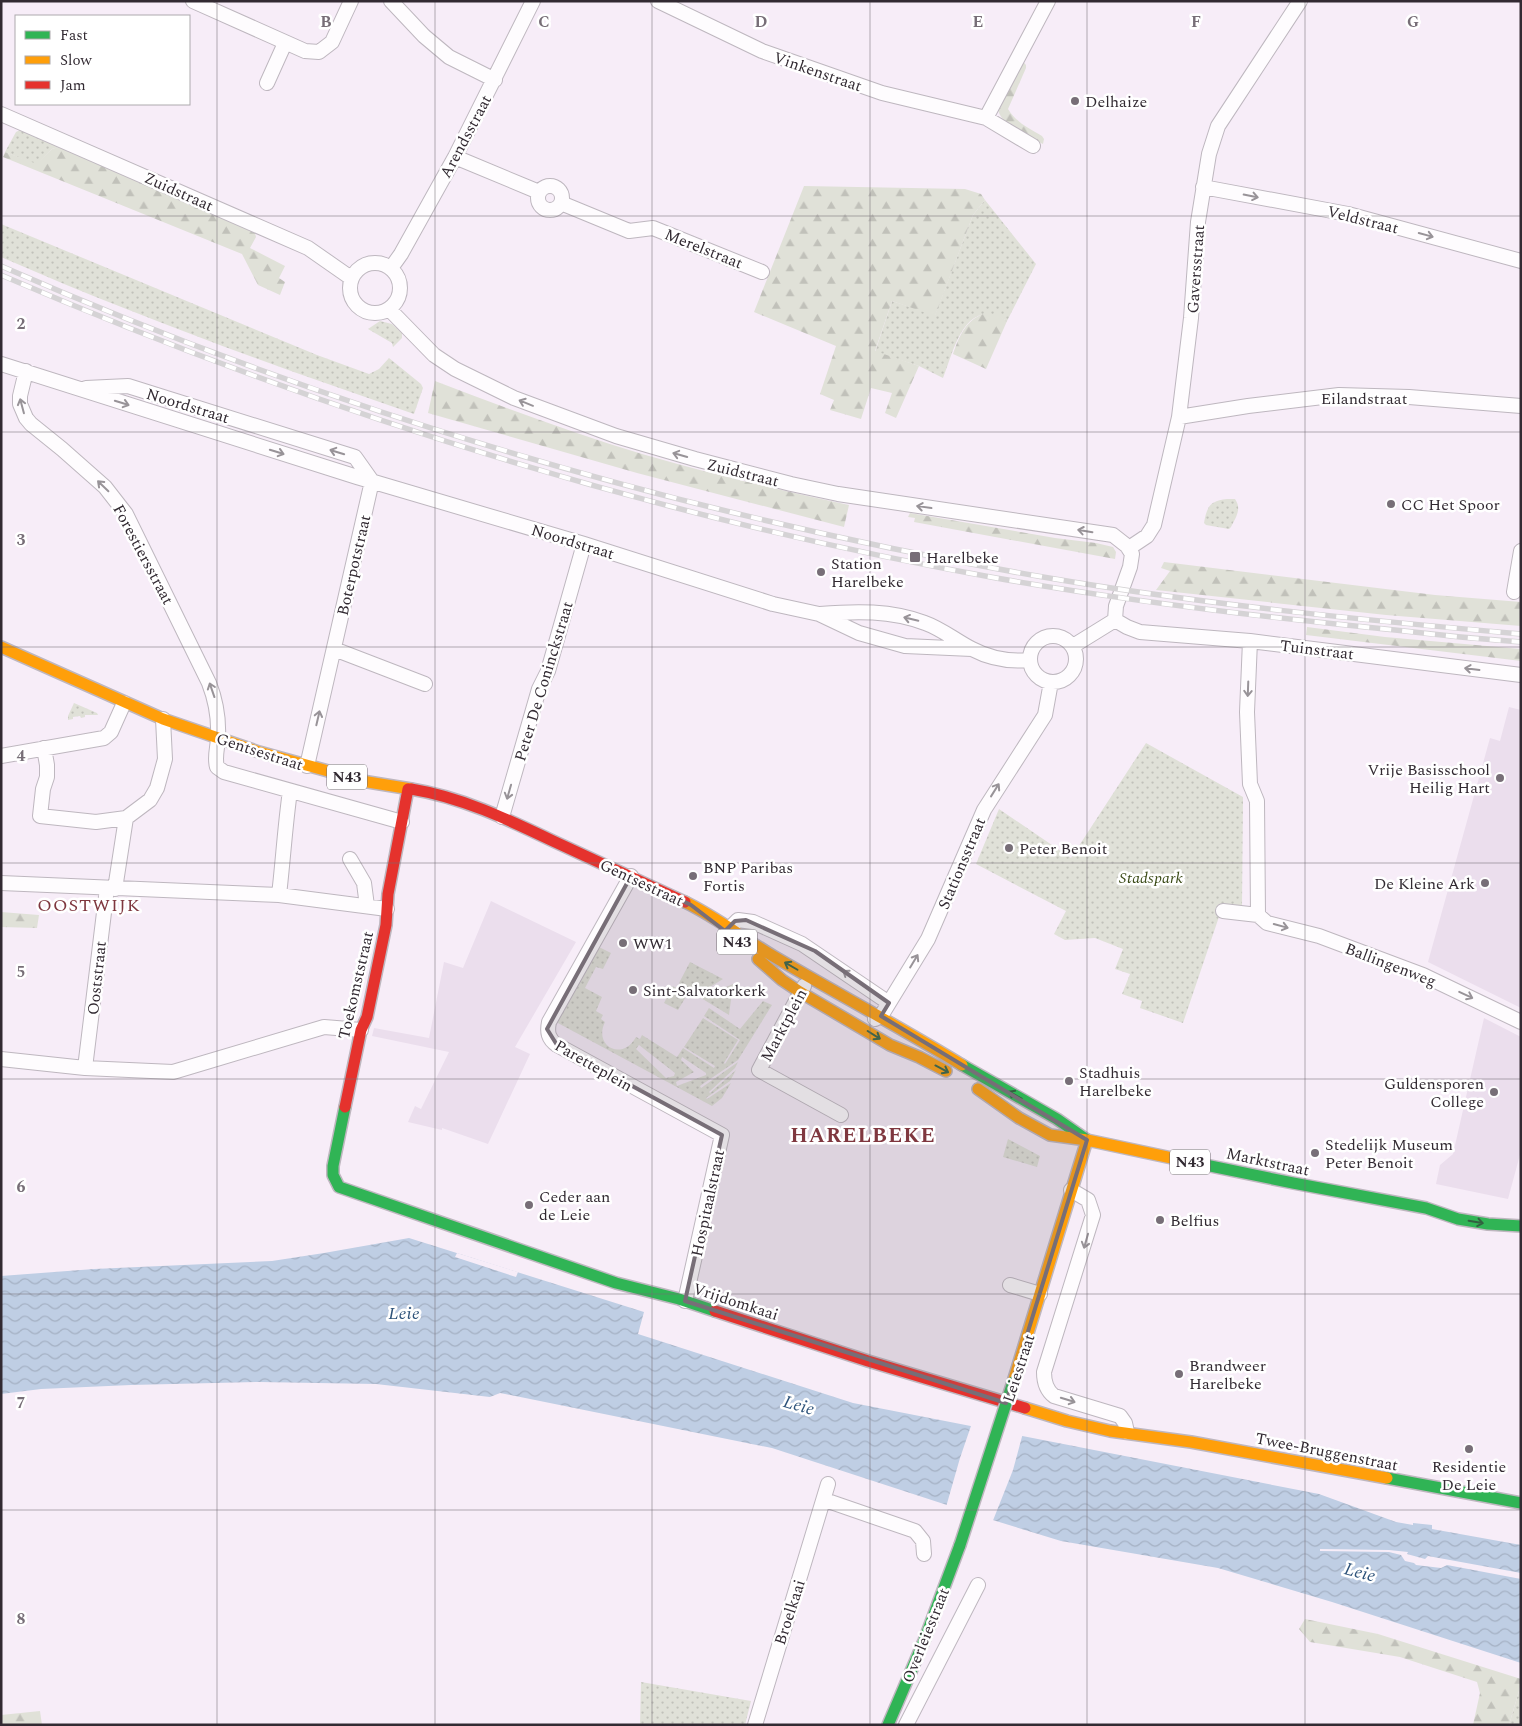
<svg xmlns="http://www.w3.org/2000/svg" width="1522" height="1726" viewBox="0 0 1522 1726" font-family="Spectral,serif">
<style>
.education{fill:#ebdeed}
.grass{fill:url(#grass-dots);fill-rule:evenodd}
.forest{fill:url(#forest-firs)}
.water{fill:url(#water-waves)}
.pier{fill:#f7edf8}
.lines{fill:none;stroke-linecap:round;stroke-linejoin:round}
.street-casing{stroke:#beb7bf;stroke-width:16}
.fast-casing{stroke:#beb7bf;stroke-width:14}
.slow-casing{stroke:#beb7bf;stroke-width:14}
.jam-casing{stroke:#beb7bf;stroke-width:14}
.street{stroke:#fefcfe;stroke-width:14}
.fast{stroke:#30b455;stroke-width:11}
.slow{stroke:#ff9f0a;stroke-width:11}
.jam{stroke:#e5322d;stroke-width:11}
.rail-casing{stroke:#d5d3d5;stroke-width:5.5}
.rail{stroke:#fff;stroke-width:4;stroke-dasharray:11;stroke-linecap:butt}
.fast-bridge-casing{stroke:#beb7bf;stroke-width:14;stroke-linecap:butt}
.fast-bridge{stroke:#30b455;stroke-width:11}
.oneway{stroke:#989398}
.oneway2{stroke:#316140}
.marked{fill:#776e77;fill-opacity:0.2;stroke:#776e77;stroke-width:4;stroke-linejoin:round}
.grid{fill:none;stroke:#776e77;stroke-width:1;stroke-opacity:0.55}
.poi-dot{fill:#776e77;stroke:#fff;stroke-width:2}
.labels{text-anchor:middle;stroke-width:5;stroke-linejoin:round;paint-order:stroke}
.shield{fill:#fff;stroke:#706a70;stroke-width:1}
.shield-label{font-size:15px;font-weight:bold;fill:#322a32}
.street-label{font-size:16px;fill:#322a32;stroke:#fff}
.poi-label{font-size:16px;fill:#322a32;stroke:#fff;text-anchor:start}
.park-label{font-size:16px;font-style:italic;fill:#3a4a16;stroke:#fff}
.neighbourhood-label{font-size:18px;letter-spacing:1px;fill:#7f373f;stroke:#fff}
.water-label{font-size:18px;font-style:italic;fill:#2e537a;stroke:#fff}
.district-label{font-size:21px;font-weight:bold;letter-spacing:1px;fill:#7f373f;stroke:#fff}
.grid-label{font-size:16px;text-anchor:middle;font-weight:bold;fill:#776e77;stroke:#fff;stroke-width:5;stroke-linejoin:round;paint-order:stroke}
</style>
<defs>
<pattern id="grass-dots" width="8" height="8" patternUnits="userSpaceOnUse" patternTransform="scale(1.25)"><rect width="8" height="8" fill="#e0e1d8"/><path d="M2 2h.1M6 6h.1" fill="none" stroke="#c1c1ba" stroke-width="1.8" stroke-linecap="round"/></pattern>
<pattern id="forest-firs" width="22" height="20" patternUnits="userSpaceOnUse" patternTransform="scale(1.25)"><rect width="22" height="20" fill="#e0e1d8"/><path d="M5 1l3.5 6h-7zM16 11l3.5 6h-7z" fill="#c1c1ba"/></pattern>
<pattern id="water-waves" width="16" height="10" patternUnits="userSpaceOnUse" patternTransform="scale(1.25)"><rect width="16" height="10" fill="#bfcee4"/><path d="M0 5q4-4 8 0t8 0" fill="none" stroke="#a5b1c4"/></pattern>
</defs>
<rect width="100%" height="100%" fill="#f7edf8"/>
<path class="education" d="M 1509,707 L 1521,710 L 1521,1008 L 1428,962 L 1490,738 L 1500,741 Z
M 491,901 L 576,942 L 515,1047 L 530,1054 L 488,1144 L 442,1128 L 442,1130 L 408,1122 L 415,1106 L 421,1109 L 449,1052 L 372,1036 L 374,1028 L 429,1038 L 444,962 L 463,968 Z
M 1484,1018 L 1521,1037 L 1521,1151 L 1508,1199 L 1436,1184 L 1440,1165 L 1453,1154 Z"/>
<path class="grass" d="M 20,130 L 58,147 L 52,149 L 37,165 L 5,152 L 16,132 Z
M 985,200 L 1036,264 L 1007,321 C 965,295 954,350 943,378 L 919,366 L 875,352 L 892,301 L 935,315 L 973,215 Z
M 1,224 L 317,355 L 369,374 L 379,369 L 389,358 L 421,384 L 423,388 L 414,414 C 274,366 136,316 1,257 Z
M 380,321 L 392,324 L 402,333 L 402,338 L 393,347 L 392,343 L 368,329 Z
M 1227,499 L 1235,499 C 1242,509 1236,517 1231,527 L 1229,529 L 1206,525 L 1204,523 C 1207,506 1210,501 1227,499 Z
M 74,703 L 97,713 L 98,715 L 85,715 L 85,717 L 81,718 L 80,716 L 73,717 L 73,719 L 68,720 L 68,716 Z
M 1146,743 L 1243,797 L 1242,906 L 1223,905 L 1183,1023 L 1140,1008 L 1142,1001 L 1122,994 L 1130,974 L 1115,969 L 1123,949 L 1095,938 L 1065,940 L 1054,934 L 1066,911 L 976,864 L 999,809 L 1071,858 Z
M 599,947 L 611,953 L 603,969 L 596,967 L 585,988 L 602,997 L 596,1011 L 603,1015 L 601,1019 L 605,1022 C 593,1046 622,1062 636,1037 L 640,1039 L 642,1035 L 677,1057 L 683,1048 L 714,1068 L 715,1066 L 684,1047 L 703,1018 L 738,1040 L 724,1063 L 725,1064 L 740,1040 L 704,1016 L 709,1008 L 740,1029 L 763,1001 L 772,1005 L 738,1060 L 700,1086 L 701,1088 L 738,1062 L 735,1068 L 709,1092 L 710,1093 L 736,1070 L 730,1081 L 706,1098 L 707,1099 L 731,1083 L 722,1098 L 712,1106 L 556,1022 ZM 639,1045 L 675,1073 L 674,1076 L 666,1078 L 636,1049 ZM 682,1057 L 706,1073 L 706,1075 L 677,1086 L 676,1082 L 694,1072 L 681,1060 Z
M 690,962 L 723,979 L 697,995 L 679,983 Z
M 733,984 L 729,1015 L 701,998 Z
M 673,986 L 687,995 L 678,1010 L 664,1003 Z
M 1008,1139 L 1040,1156 L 1037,1167 L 1003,1157 Z
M 641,1682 L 751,1701 L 745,1725 L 640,1725 Z
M 1521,1684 L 1521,1725 L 1509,1725 Z"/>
<path class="forest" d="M 1021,59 L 1026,65 L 1026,68 L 1008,109 C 1017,123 1028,128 1042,136 L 1044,139 L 1043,144 C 1030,137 995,124 998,105 C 1000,96 1016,69 1021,59 Z
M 58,147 L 255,233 L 256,237 L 250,248 L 285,266 L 279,278 L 285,282 L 280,295 L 258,285 L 242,254 L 3,157 L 5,152 L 37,164 L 52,149 Z
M 804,186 L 965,189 L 981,194 L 985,200 L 973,215 L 935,316 L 892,301 L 875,351 L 919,366 L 896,418 L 885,413 L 892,393 L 871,388 L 861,419 L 830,410 L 834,400 L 820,394 L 836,346 L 754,312 Z
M 983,314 L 996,314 L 1007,321 L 986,369 L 953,354 C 959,337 965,321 983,314 Z
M 435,381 C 503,407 572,433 642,454 C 710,474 780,490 849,505 L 844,527 L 637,473 L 428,413 Z
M 910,513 L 1055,538 L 1096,543 L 1113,547 L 1116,552 L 1115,559 L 914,522 L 915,518 L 908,517 Z
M 1164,562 L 1435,595 L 1521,602 L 1521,626 L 1386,615 L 1156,590 L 1170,571 L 1161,568 Z
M 1307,627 L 1385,637 L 1521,649 L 1521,661 L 1306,635 Z
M 1,912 L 39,915 L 37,928 L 1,927 Z
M 1305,1619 L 1378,1634 L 1521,1679 L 1521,1684 L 1509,1725 L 1473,1725 L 1480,1693 L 1477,1682 L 1400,1657 L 1310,1642 L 1299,1629 Z
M 40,1711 L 42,1725 L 1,1725 L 1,1715 Z"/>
<path class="water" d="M 409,1238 L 644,1312 L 638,1334 L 853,1403 L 1319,1494 L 1396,1522 L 1413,1525 L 1413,1523 L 1432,1525 L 1432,1529 L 1521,1545 L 1521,1573 L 1428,1556 L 1425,1559 L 1407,1554 L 1408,1552 L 1389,1550 L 1320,1549 L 1320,1551 L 1389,1552 L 1401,1555 L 1405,1561 L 1414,1563 L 1416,1565 L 1441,1568 L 1447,1565 L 1521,1579 L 1521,1663 L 1332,1602 L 1218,1568 L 1061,1541 L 996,1521 L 772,1448 L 500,1393 L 490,1397 L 376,1384 L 259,1382 L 131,1385 L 41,1389 L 1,1394 L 1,1276 L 94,1269 L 272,1261 L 324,1253 Z"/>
<path class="pier" d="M 457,1253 L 518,1272 L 516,1277 L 455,1257 Z
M 972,1423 L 1023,1433 L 1013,1470 L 992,1523 L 946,1507 L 960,1458 Z"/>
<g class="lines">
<g class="street-casing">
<path id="street" d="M 193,1 L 305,51 L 319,52 L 332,42 L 351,1
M 391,1 L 424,36 L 449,57 L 495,80
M 658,1 L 762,51 L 882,93 L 986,118 L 1048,1
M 267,83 L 285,43
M 1,114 L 308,248 L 351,278
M 986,118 L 1033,146
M 455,157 L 539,192
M538 198a12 12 0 1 1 24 0a12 12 0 1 1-24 0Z
M 1203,187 L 1348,214 L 1521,261
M 561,203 L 629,231 L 653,228 L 762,272
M350 288a25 25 0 1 1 50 0a25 25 0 1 1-50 0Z
M 391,268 L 401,254 L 455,157 L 533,1
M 389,309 L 434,355 L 455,369 L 514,398 L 616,436 L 695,459 L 791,484 L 838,494 L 1113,535 L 1127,546 L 1132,554 L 1130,567 L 1116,606 L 1115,620
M 1,364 L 357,477 L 584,544 L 773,604 L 819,614 L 859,633 L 905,646 L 972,649
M 26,371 L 20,396 L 20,404 L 26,418 L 31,424 L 62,449 L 105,487 L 126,514 L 209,683 C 216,701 219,717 218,737 C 218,748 214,756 217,767 L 224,772 L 402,822
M 86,388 L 128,386 L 355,457 L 372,481
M 1179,417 L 1248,406 L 1339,395 L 1409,397 L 1521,406
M 1129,548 L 1147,536 L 1154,525 L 1179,417 L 1191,318 L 1198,222 L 1209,154 L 1218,126 L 1300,1
M 1514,592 L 1521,551
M 820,614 C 855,611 891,610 925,623 C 942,629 956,641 972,649 C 991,659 1009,662 1030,660
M 1115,620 L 1127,627 L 1140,632 L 1250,641 L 1521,675
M1030 659a23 23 0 1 1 46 0a23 23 0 1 1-46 0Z
M 1250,641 L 1247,712 L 1250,784 L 1257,801 L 1258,915 L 1267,923 L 1319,936 L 1423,975 L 1521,1022
M 1073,646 L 1115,620
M 334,649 L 425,684
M 44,748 L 47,765 L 47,777 L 43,789 L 40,816 L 96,822 L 126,818 L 150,800 L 157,788 L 165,759 L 163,719
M 1,756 L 104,738 L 111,732 L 124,703
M 307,766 L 372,481
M 502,817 L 539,689 L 548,671 L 584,544
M 350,859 L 364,883 L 367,906
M 631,876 L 549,1022 C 547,1032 548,1039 557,1045 L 722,1135 L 685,1301
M 1,883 L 279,895 L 387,909
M 115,889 L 126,818
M 279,895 C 283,861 285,826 290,791
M 1223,911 L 1258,915
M 726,932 L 738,920 L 753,922 L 802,944 L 889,1003
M 804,986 L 759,1070 L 841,1115
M 875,1019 L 881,1016 L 928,939 L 984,810 L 1045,715 L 1051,682
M 1,1059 L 85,1068 L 173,1072 L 324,1027 L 361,1030
M 85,1068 L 107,888
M 1071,1190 L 1088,1200 L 1093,1215 L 1044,1372 C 1044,1382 1046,1390 1054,1396 L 1120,1416 L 1125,1423 L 1127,1432
M 1010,1285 L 1040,1294
M 825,1500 L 915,1531 L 923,1541 L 924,1554
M 755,1725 L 828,1484
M 906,1725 L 978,1585"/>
</g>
<g class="fast-casing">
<path id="fast" d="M 962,1065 L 1057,1119 L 1087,1140
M 345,1107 L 333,1166 L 333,1175 L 339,1187 L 616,1283 L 679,1299 L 715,1311
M 1186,1161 L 1293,1183 L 1426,1208 L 1458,1219 L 1488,1224 L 1521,1226
M 1387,1478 L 1521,1503
M 888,1725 L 924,1641 L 960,1545"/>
</g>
<g class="slow-casing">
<path id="slow" d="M 1,647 L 163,719 L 259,752 L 368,782 L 411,789
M 685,902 C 716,917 743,938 773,956 C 836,993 900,1027 962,1065
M 758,959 L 782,980 L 800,992 L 890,1045 L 919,1057 L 946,1071
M 978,1089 L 1019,1118 L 1050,1135 L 1087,1140 L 1186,1161
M 1013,1382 L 1087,1140
M 1025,1408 L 1067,1421 L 1110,1431 L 1191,1442 L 1387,1478"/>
</g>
<g class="jam-casing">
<path id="jam" d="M 411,789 C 461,797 507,819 553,841 C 597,861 641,882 685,902
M 345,1107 L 361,1030 L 367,1017 L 386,925 L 388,894 L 408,789
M 715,1311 L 868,1361 L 1025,1408"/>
</g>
<use href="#street" class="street"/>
<use href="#fast" class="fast"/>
<use href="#slow" class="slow"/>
<use href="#jam" class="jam"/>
<g class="rail-casing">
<path id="rail" d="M 1,266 C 334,412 685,515 1043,577 C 1201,604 1361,620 1521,634
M 1,275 C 320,412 654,517 996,578 C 1128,601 1261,617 1395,630 C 1437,635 1479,639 1521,642"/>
</g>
<use href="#rail" class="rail"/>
<g class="fast-bridge-casing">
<path id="fast-bridge" d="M 960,1545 L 1013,1382"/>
</g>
<use href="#fast-bridge" class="fast-bridge"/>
</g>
<defs><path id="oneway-shaft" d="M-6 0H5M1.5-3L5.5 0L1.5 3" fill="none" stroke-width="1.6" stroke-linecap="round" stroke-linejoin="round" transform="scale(1.25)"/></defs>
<g class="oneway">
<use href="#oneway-shaft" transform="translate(1251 196) rotate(11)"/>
<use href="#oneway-shaft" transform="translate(1426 235) rotate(15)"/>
<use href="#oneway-shaft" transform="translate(122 403) rotate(17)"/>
<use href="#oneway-shaft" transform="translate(526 403) rotate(-158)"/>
<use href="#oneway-shaft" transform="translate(22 406) rotate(-105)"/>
<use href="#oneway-shaft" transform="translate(277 452) rotate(17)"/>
<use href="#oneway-shaft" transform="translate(337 452) rotate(-163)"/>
<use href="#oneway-shaft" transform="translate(680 455) rotate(-164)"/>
<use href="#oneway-shaft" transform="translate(103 486) rotate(-136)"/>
<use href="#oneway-shaft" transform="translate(924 507) rotate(-172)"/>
<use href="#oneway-shaft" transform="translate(1085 531) rotate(-171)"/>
<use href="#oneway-shaft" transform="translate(911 619) rotate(-167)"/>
<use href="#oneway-shaft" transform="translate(1472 669) rotate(-173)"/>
<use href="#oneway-shaft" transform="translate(1248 689) rotate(92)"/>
<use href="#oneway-shaft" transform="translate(212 690) rotate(-109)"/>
<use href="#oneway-shaft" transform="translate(318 718) rotate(-77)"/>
<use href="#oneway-shaft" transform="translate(995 790) rotate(-58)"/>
<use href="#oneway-shaft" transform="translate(509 792) rotate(106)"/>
<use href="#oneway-shaft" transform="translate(1281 926) rotate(15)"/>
<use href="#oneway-shaft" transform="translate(914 961) rotate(-59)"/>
<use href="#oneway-shaft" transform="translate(849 975) rotate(-145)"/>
<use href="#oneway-shaft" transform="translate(1466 995) rotate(25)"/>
<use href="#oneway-shaft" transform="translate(1086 1241) rotate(106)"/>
<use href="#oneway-shaft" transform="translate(1068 1400) rotate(17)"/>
</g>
<g class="oneway2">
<use href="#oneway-shaft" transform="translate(791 966) rotate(-150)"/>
<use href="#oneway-shaft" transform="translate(874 1035) rotate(32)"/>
<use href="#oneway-shaft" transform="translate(942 1069) rotate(28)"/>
<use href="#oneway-shaft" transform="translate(1015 1095) rotate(-151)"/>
<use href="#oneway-shaft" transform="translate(1476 1222) rotate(10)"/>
</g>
<path class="marked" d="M 631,876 L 691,905 L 725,931 L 735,921 L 746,920 L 815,951 L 889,1003 L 881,1016 L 1087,1140 L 1006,1403 L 685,1301 L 722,1135 L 557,1045 L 547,1029 Z"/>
<path class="grid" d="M 217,1 L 217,1725M 435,1 L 435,1725M 652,1 L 652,1725M 870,1 L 870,1725M 1087,1 L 1087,1725M 1305,1 L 1305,1725M 1,216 L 1521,216M 1,432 L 1521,432M 1,647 L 1521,647M 1,863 L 1521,863M 1,1079 L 1521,1079M 1,1294 L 1521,1294M 1,1510 L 1521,1510"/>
<g class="poi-dot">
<circle cx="1075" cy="101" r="5"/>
<circle cx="1391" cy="504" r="5"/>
<rect x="909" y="551" width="12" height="12" rx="2.5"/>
<circle cx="821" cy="572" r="5"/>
<circle cx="1500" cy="778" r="5"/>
<circle cx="1009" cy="848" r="5"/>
<circle cx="693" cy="876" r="5"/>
<circle cx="1485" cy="883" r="5"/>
<circle cx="623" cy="943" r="5"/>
<circle cx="633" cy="990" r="5"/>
<circle cx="1069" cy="1081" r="5"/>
<circle cx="1494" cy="1092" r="5"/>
<circle cx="1315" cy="1153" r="5"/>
<circle cx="529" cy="1205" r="5"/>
<circle cx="1160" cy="1220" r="5"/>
<circle cx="1179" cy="1374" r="5"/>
<circle cx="1469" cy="1449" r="5"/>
</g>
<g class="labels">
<g class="shield">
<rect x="327" y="764.5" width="40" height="25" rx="4"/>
<rect x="717" y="929.5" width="40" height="25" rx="4"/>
<rect x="1170" y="1149.5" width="40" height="25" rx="4"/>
</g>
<g class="shield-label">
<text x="347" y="782">N43</text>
<text x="737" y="947">N43</text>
<text x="1190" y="1167">N43</text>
</g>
<g class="street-label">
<text transform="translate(818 71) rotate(19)" y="6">Vinkenstraat</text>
<text transform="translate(465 136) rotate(-62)" y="6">Arendsstraat</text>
<text transform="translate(179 191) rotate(24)" y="6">Zuidstraat</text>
<text transform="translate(1363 219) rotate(14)" y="6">Veldstraat</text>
<text transform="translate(704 248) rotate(22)" y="6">Merelstraat</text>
<text transform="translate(1195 269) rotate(-86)" y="6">Gaversstraat</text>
<text x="1364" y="404">Eilandstraat</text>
<text transform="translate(188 405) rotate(17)" y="6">Noordstraat</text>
<text transform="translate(743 472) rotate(14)" y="6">Zuidstraat</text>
<text transform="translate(573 541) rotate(17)" y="6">Noordstraat</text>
<text transform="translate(144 554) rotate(62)" y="6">Forestiersstraat</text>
<text transform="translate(353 565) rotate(-77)" y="6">Boterpotstraat</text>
<text transform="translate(1317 649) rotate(7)" y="6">Tuinstraat</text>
<text transform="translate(543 681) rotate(-73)" y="6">Peter De Coninckstraat</text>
<text transform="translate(260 751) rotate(18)" y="6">Gentsestraat</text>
<text transform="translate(961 863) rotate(-67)" y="6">Stationsstraat</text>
<text transform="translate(642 882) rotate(25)" y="6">Gentsestraat</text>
<text transform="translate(1391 964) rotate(21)" y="6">Ballingenweg</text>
<text transform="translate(96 978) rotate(-84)" y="6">Ooststraat</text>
<text transform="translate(355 985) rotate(-77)" y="6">Toekomststraat</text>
<text transform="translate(783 1025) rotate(-62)" y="6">Marktplein</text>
<text transform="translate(594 1065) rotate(30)" y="6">Paretteplein</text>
<text transform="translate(1268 1161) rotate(12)" y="6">Marktstraat</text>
<text transform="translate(707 1203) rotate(-78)" y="6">Hospitaalstraat</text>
<text transform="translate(736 1301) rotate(18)" y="6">Vrijdomkaai</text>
<text transform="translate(1018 1368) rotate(-72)" y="6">Leiestraat</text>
<text transform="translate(1327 1451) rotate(11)" y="6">Twee-Bruggenstraat</text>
<text transform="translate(789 1612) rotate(-72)" y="6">Broelkaai</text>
<text transform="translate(925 1635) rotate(-68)" y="6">Overleiestraat</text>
</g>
<g class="poi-label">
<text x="1085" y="107">Delhaize</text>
<text x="1401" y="510">CC Het Spoor</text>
<text x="926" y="563">Harelbeke</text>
<text x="831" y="569">Station<tspan x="831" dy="18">Harelbeke</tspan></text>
<text x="1490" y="775" text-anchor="end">Vrije Basisschool<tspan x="1490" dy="18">Heilig Hart</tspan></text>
<text x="1019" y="854">Peter Benoit</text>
<text x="703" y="873">BNP Paribas<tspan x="703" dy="18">Fortis</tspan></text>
<text x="1475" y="889" text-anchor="end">De Kleine Ark</text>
<text x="633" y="949">WW1</text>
<text x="643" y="996">Sint-Salvatorkerk</text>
<text x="1079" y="1078">Stadhuis<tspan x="1079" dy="18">Harelbeke</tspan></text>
<text x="1484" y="1089" text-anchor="end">Guldensporen<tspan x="1484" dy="18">College</tspan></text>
<text x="1325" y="1150">Stedelijk Museum<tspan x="1325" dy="18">Peter Benoit</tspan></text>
<text x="539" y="1202">Ceder aan<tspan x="539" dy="18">de Leie</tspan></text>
<text x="1170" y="1226">Belfius</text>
<text x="1189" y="1371">Brandweer<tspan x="1189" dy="18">Harelbeke</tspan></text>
<text x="1469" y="1472" text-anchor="middle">Residentie<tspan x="1469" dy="18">De Leie</tspan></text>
</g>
<g class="park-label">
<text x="1151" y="883">Stadspark</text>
</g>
<g class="neighbourhood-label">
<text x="89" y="911">OOSTWIJK</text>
</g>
<g class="water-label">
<text x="404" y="1319">Leie</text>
<text transform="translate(799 1405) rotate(16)" y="6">Leie</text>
<text transform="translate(1360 1572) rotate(15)" y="6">Leie</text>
</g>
<g class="district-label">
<text x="863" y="1142">HARELBEKE</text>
</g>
</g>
<g class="grid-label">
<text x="326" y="27">B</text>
<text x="544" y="27">C</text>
<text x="761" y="27">D</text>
<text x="978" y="27">E</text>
<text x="1196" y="27">F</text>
<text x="1413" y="27">G</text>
<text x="21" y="329">2</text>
<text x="21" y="545">3</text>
<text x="21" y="761">4</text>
<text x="21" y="977">5</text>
<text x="21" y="1192">6</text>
<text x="21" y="1408">7</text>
<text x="21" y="1624">8</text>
</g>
<rect width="1522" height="1726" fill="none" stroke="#322a32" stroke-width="5"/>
<rect x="15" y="15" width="175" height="90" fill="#ffffff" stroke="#adaaad"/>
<rect x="25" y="31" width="25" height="8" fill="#30b455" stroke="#adaaad"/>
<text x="60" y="40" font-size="15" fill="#322a32">Fast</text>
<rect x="25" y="56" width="25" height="8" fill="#ff9f0a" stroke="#adaaad"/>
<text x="60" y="65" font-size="15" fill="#322a32">Slow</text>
<rect x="25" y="81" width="25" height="8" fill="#e5322d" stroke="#adaaad"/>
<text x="60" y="90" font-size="15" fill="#322a32">Jam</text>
</svg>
